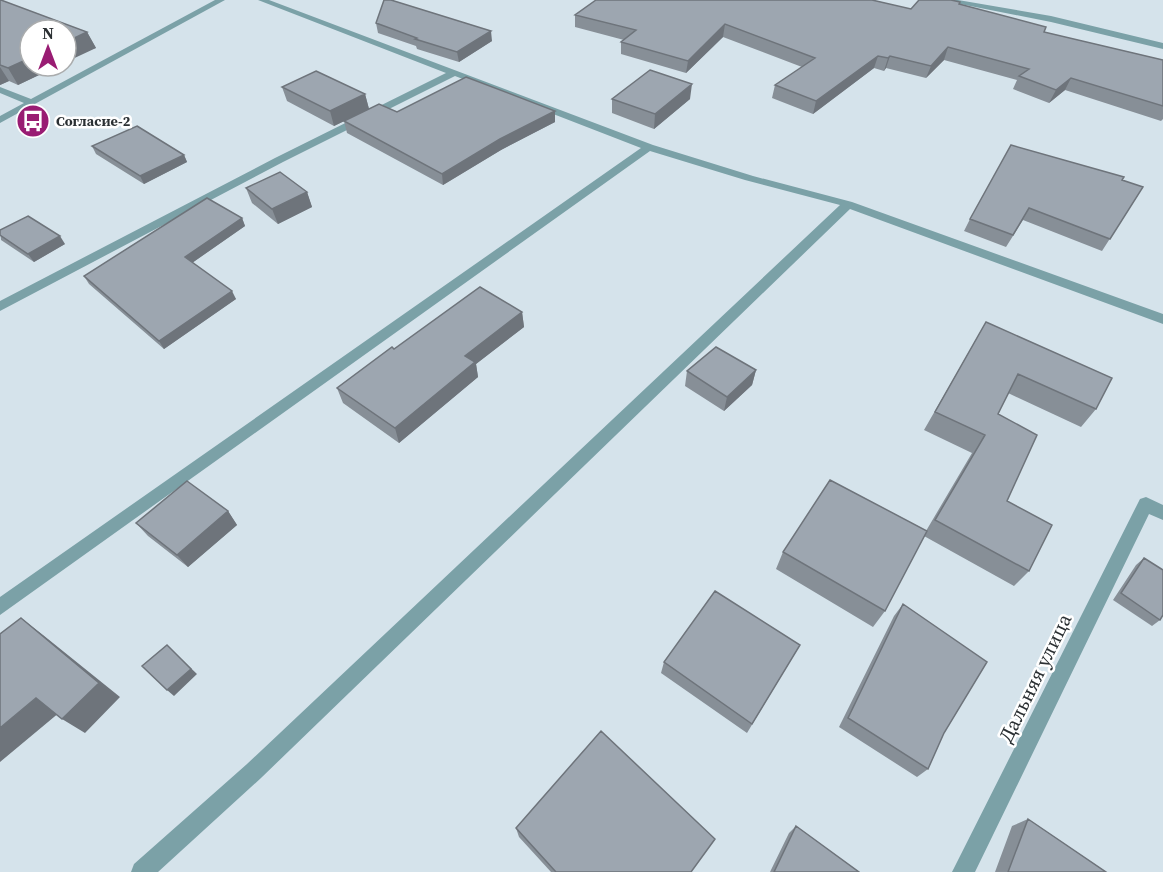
<svg xmlns="http://www.w3.org/2000/svg" width="1163" height="872" viewBox="0 0 1163 872" font-family="'Source Serif 4',serif">
<style>
.lines{fill:none;stroke-linecap:round;stroke-linejoin:round}
.minor{fill:#7ba1a7;fill-rule:evenodd}
.wall{fill:#878f97}
.shaded-wall{fill:#6e747b}
.building{fill:#9da6b0;stroke:#6e747b;stroke-width:1.5}
.labels{text-anchor:middle;stroke-width:5;stroke-linejoin:round;paint-order:stroke}
.far-poi-label{font-size:14px;font-weight:bold;fill:#2b3033;stroke:#fff;text-anchor:start}
.near-street-label{font-size:20px;fill:#2b3033;stroke:#fff}
</style>
<rect width="100%" height="100%" fill="#d5e3eb"/>
<g class="lines">
<path class="minor" d="M 215,0 L 225,0 L 0,123 L 0,116 L 24,103 L 0,93 L 0,87 L 31,99 Z
M 258,0 L 269,0 L 653,145 L 753,176 L 852,202 L 1163,314 L 1163,324 L 850,209 L 261,778 L 158,872 L 131,872 L 134,864 L 247,764 L 840,205 L 745,180 L 650,151 L 0,615 L 0,597 L 641,148 L 455,76 L 283,162 L 0,311 L 0,301 L 275,158 L 446,73 Z
M 940,0 L 958,0 L 1051,16 L 1163,43 L 1163,49 L 1051,22 Z
M 1146,497 L 1163,505 L 1163,520 L 1149,514 L 975,872 L 952,872 L 1140,499 Z"/>
</g>
<path class="wall" d="M 0,0 L 87,32 L 96,48 L 30,66 L 58,66 L 18,85 L 9,81 L 0,85 Z
M 959,4 L 1044,32 L 1163,60 L 1163,119 L 1161,121 L 1065,90 L 1049,103 L 1013,89 L 1017,80 L 944,60 L 926,78 L 886,68 L 884,71 L 874,68 L 813,114 L 772,98 L 775,85 L 802,67 L 723,37 L 686,73 L 621,54 L 621,42 L 624,40 L 575,27 L 575,15 L 911,9 Z
M 376,23 L 492,41 L 459,62 L 417,49 L 416,46 L 378,33 Z
M 282,87 L 365,94 L 369,109 L 334,126 L 287,101 Z
M 612,99 L 690,99 L 654,129 L 612,113 Z
M 397,112 L 555,122 L 501,150 L 443,185 L 347,133 L 344,121 Z
M 92,146 L 184,155 L 187,162 L 144,184 L 96,154 Z
M 1122,180 L 1143,187 L 1102,251 L 1023,220 L 1006,247 L 964,231 L 970,219 Z
M 246,188 L 307,192 L 312,207 L 278,224 L 252,203 Z
M 242,218 L 245,226 L 192,263 L 236,299 L 164,349 L 89,284 L 84,276 Z
M 0,230 L 65,244 L 34,262 L 1,240 Z
M 522,312 L 524,327 L 476,364 L 478,377 L 399,443 L 343,403 L 337,388 L 394,349 Z
M 986,322 L 1096,409 L 1081,427 L 1008,393 L 998,414 L 1007,501 L 1029,571 L 1014,586 L 924,536 L 885,611 L 873,627 L 776,569 L 783,552 L 926,531 L 972,453 L 924,430 Z
M 756,370 L 752,385 L 724,411 L 685,386 L 687,371 Z
M 228,511 L 237,525 L 188,567 L 148,536 L 136,523 Z
M 1144,558 L 1160,620 L 1152,626 L 1113,600 L 1136,565 Z
M 903,604 L 944,733 L 928,769 L 917,777 L 839,727 L 894,616 Z
M 800,645 L 747,733 L 661,673 L 664,662 Z
M 1028,819 L 1106,872 L 995,872 L 1012,826 Z
M 796,826 L 859,872 L 770,872 L 789,833 Z
M 516,828 L 691,872 L 551,872 L 519,837 Z"/>
<path class="shaded-wall" d="M 725,24 L 723,37 L 686,73 L 688,61 Z
M 491,31 L 492,41 L 459,62 L 457,52 Z
M 87,32 L 96,48 L 66,62 L 66,42 Z
M 948,47 L 944,60 L 926,78 L 931,66 Z
M 878,56 L 874,68 L 813,114 L 816,101 Z
M 890,56 L 886,68 L 884,71 L 888,58 Z
M 30,58 L 30,66 L 58,66 L 18,85 L 8,68 Z
M 0,67 L 9,81 L 0,85 Z
M 1071,78 L 1065,90 L 1049,103 L 1056,90 Z
M 692,84 L 690,99 L 654,129 L 655,114 Z
M 365,94 L 369,109 L 334,126 L 330,111 Z
M 555,111 L 555,122 L 501,150 L 443,185 L 442,174 L 500,139 Z
M 184,155 L 187,162 L 144,184 L 140,176 Z
M 307,192 L 312,207 L 278,224 L 272,209 Z
M 242,218 L 245,226 L 189,265 L 185,257 Z
M 60,236 L 65,244 L 34,262 L 28,254 Z
M 232,291 L 236,299 L 164,349 L 159,341 Z
M 522,312 L 524,327 L 476,364 L 478,377 L 399,443 L 395,428 L 465,356 Z
M 756,370 L 752,385 L 724,411 L 727,397 Z
M 228,511 L 237,525 L 188,567 L 177,555 Z
M 21,618 L 43,635 L 120,697 L 85,733 L 62,719 Z
M 173,651 L 197,674 L 174,696 L 167,690 Z
M 36,698 L 60,712 L 0,762 L 0,728 Z"/>
<path class="building" d="M 0,0 L 1,0 L 87,32 L 66,42 L 66,30 L 30,30 L 30,58 L 8,68 L 0,65 Z
M 384,0 L 391,0 L 491,31 L 457,52 L 415,39 L 417,38 L 376,23 Z
M 596,0 L 872,0 L 911,9 L 919,0 L 951,0 L 960,2 L 959,4 L 1046,27 L 1044,32 L 1163,60 L 1163,106 L 1071,78 L 1056,90 L 1019,76 L 1029,69 L 948,47 L 931,66 L 890,56 L 888,58 L 878,56 L 816,101 L 775,85 L 815,58 L 725,24 L 688,61 L 621,42 L 636,30 L 575,15 Z
M 650,70 L 692,84 L 655,114 L 612,99 Z
M 316,71 L 365,94 L 330,111 L 282,87 Z
M 466,77 L 555,111 L 500,139 L 442,174 L 344,121 L 379,104 L 397,112 Z
M 137,126 L 184,155 L 140,176 L 92,146 Z
M 1011,145 L 1124,177 L 1122,180 L 1143,187 L 1110,239 L 1029,208 L 1013,235 L 970,219 Z
M 280,172 L 307,192 L 272,209 L 246,188 Z
M 207,198 L 242,218 L 185,257 L 232,291 L 159,341 L 84,276 Z
M 28,216 L 60,236 L 28,254 L 0,235 L 0,230 Z
M 480,287 L 522,312 L 465,356 L 475,362 L 395,428 L 337,388 L 392,347 L 394,349 Z
M 986,322 L 1112,378 L 1096,409 L 1018,374 L 998,414 L 1037,435 L 1007,501 L 1052,525 L 1029,571 L 935,520 L 985,435 L 935,412 Z
M 716,347 L 756,370 L 727,397 L 687,371 Z
M 830,480 L 927,531 L 885,611 L 783,552 Z
M 187,481 L 228,511 L 177,555 L 136,523 Z
M 1144,558 L 1163,570 L 1163,615 L 1160,620 L 1121,593 Z
M 715,591 L 800,645 L 752,724 L 664,662 Z
M 903,604 L 987,662 L 944,733 L 928,769 L 848,718 Z
M 21,618 L 99,683 L 62,719 L 36,698 L 0,728 L 0,634 Z
M 167,645 L 191,669 L 167,690 L 142,666 Z
M 601,731 L 715,839 L 691,872 L 556,872 L 516,828 Z
M 1028,819 L 1106,872 L 1008,872 Z
M 796,826 L 859,872 L 774,872 Z"/>
<defs>
<g id="bus-disc" transform="scale(1.725)"><circle r="9.5" fill="#991c73" stroke="#fff"/><path d="M-5-6H5V4H4V6H2V4H-2V6H-4V4H-5ZM-3.5-4V0h7V-4ZM-3.5 1.2v1.5H-2V1.2ZM2 1.2v1.5H3.5V1.2Z" fill="#fff"/></g>
</defs>
<g fill-rule="evenodd">
<use href="#bus-disc" x="33" y="121"/>
</g>
<g class="labels">
<g class="far-poi-label">
<text x="56" y="126">Согласие-2</text>
</g>
<g class="near-street-label">
<text transform="translate(1035 678) rotate(-64)" y="7">Дальняя улица</text>
</g>
</g>
<g transform="translate(48 48)"><circle r="28" fill="#ffffff" stroke="#aaacad" stroke-width="1.5"/>
<path d="M0-4.5L10 22L0 15L-10 22Z" fill="#991c73"/>
<text y="-9" font-size="16" font-weight="bold" text-anchor="middle" fill="#2b3033">N</text>
</g>
</svg>
